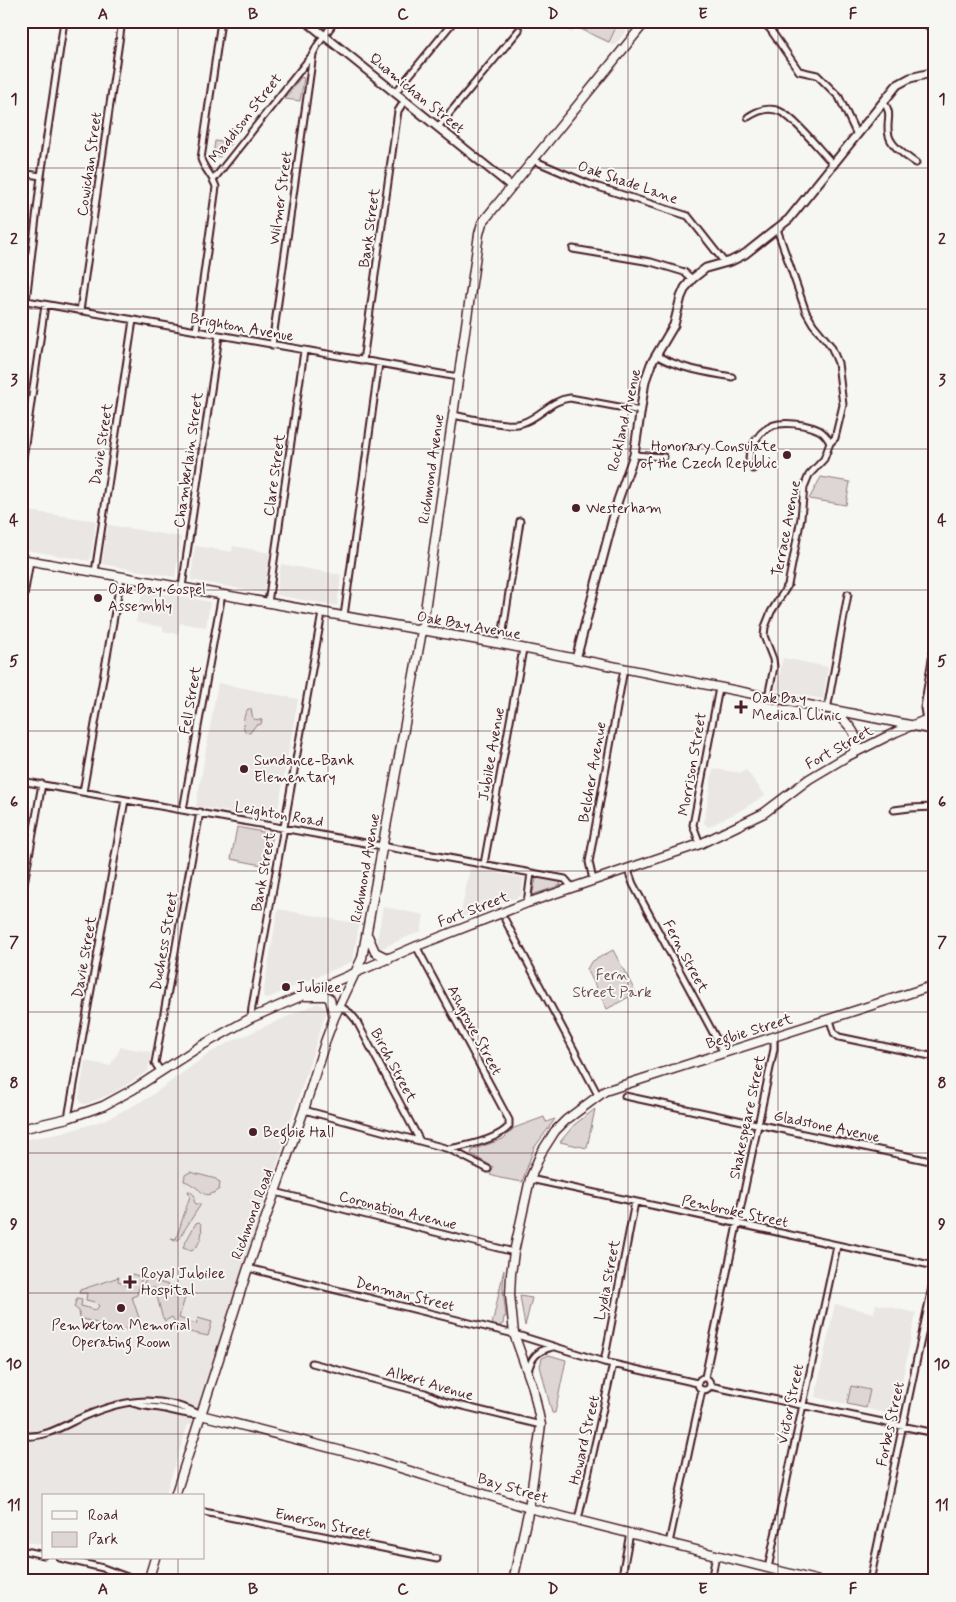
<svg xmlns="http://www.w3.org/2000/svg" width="956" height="1602" viewBox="0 0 956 1602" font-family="Mynerve,sans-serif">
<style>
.built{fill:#e9e6e3}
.green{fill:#ddd6d5;stroke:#947a80}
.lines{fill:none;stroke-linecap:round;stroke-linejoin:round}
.minor-casing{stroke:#4a1f2b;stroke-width:9}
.tertiary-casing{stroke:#4a1f2b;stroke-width:11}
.secondary-casing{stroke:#4a1f2b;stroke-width:11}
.minor{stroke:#f6f6f2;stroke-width:5}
.tertiary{stroke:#f6f6f2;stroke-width:7}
.secondary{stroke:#f6f6f2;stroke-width:8}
.grid{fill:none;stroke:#4a1f2b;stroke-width:1;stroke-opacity:0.55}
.poi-dot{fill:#4a1f2b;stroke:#f6f6f2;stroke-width:2}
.labels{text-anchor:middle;stroke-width:4;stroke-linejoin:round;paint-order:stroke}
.street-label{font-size:15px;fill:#4a1f2b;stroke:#f6f6f2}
.poi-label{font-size:15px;fill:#4a1f2b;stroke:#f6f6f2;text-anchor:start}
.park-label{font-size:15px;fill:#6f4d56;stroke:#f6f6f2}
.neatline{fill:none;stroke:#4a1f2b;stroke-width:2}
.grid-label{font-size:16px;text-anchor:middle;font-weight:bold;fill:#4a1f2b}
</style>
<rect width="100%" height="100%" fill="#f6f6f2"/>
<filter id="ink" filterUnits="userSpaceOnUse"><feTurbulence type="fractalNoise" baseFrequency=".02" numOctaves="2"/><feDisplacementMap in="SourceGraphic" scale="10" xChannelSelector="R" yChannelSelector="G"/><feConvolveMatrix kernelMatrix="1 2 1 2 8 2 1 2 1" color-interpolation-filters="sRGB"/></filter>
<g filter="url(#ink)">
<path class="built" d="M 548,21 L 634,21 L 614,46 L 575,28 L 572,33 Z
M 23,510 L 96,521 L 90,561 L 21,549 Z
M 108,525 L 181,537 L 175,577 L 102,564 Z
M 195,546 L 232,552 L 233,546 L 270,553 L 264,593 L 191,580 Z
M 281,564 L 341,575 L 337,606 L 276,595 Z
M 143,590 L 210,602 L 206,627 L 180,623 L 178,634 L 163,631 L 163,627 L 136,622 Z
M 783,658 L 828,667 L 823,699 L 776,690 Z
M 218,683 L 298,699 L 276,820 L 196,806 Z
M 713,769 L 741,773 L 746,770 L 765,795 L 743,809 L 708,827 L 704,823 Z
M 470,868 L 524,878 L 521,896 L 460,918 Z
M 383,907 L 424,915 L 421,931 L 382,948 L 378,948 L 377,943 Z
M 278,909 L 359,924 L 353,961 L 268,998 L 265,998 L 263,995 Z
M 318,1003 L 327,1009 L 193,1425 L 188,1424 L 165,1496 L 44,1496 L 44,1545 L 21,1541 L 21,1140 L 59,1134 L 105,1120 L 148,1098 L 210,1053 L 228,1043 Z
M 121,1047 L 151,1052 L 148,1071 L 113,1093 L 86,1104 L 81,1103 L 79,1098 L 85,1061 L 110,1066 Z
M 835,1304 L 874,1313 L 876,1304 L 916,1313 L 895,1415 L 815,1397 Z"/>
<path class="green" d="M 564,21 L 619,21 L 609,42 Z
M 301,77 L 304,78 L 300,101 L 285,99 Z
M 215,141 L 231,143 L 220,157 L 213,156 Z
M 821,477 L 850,482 L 846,505 L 809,499 Z
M 248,709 L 251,709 L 253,719 L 262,720 L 261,724 L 255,726 L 250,733 L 245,732 C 242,725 243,715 248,709 Z
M 237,827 L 273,834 L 267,866 L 231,859 Z
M 537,876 L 559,880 L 561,885 L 532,895 Z
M 613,950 L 636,993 L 607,1009 L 587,969 L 591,962 Z
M 595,1109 L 587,1148 L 560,1142 L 574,1125 Z
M 544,1117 L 546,1122 L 555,1119 L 534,1148 L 522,1182 L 500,1178 L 490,1175 L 493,1167 L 471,1154 L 472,1150 L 503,1139 L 514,1128 Z
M 190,1172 L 216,1179 L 220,1183 L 219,1190 C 203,1200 205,1192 192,1185 C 190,1183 187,1182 184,1181 L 185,1175 Z
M 188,1191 L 190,1191 L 195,1196 L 194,1201 L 196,1204 L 201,1204 L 178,1240 L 174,1241 L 171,1238 L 176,1239 L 190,1196 Z
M 199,1222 L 201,1224 C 203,1235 201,1243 192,1251 L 183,1248 L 184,1245 L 196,1223 Z
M 504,1269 L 503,1289 L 506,1317 L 504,1317 L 503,1324 L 499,1326 L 492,1325 Z
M 132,1274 L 142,1277 L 137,1295 L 132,1297 L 139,1318 L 123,1331 L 80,1318 L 79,1311 L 74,1307 L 77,1298 L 82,1299 L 81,1306 L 96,1310 L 99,1306 L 95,1302 L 86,1300 L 87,1293 L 79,1293 L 80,1290 L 119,1277 L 118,1281 L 128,1286 Z
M 146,1278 L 187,1291 L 179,1318 L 196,1324 L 198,1318 L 212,1322 L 208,1336 L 180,1330 L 178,1333 L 173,1330 L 176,1323 L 172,1317 L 165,1321 L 162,1316 L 155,1288 L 142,1289 Z
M 520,1296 L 532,1298 L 525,1326 Z
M 549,1355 L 566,1360 L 555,1413 L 552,1413 L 540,1366 L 542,1358 Z
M 851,1386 L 870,1390 L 866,1408 L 847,1404 Z"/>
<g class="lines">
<g class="minor-casing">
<path id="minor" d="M 761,21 L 770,29 L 799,71 L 817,75 L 839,97 L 857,135
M 920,21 L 935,30
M 395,93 L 454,21
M 883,102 C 894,114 885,121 889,136 C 892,147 907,157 916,163
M 748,117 C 757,111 770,106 781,112 C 795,118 822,153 834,165
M 438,127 L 519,30
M 533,160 L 589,184 L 688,216 L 725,263
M 21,173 L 41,176
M 214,179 L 313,54 L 317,46 L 335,21
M 573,249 L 651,262 L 684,272 L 692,279
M 21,300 L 458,377
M 26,301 L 41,176 L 64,21
M 80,311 L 122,21
M 196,331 L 216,187 C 213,176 204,169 201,159 L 221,21
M 272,345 L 313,54
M 656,355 C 680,369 705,372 732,377
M 363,361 L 398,111 L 405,100
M 453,415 C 469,418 508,428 522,423 C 541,417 550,400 570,398 L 641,411
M 634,455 L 664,457
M 753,469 C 748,461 748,456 752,447 C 763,423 779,421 803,425 C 816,428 824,430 830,443
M 21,472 L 45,305
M 95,572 L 133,320
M 182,587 L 219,336
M 268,603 L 304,351
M 21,613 L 30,561
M 344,616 L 379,363
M 501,644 L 520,521
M 768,697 L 774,667 L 773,659 L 764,636 L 765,627 L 771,612 L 788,585 L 801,518 L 804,487 L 809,475 L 824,459 L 830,443 L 835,438 L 843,405 L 838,363 L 831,346 L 813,324 L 806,312 L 777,229
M 827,710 L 848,594
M 926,720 L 924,708 L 935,641
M 21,781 L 565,879 L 572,887
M 83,792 L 121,577
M 183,810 L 222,594
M 894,810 L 910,808 L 935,807
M 700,844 L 693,825 L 719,688
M 484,864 L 523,649
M 628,870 L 633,884 L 655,925 L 724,1053
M 593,880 L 589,862 L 624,669
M 21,900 L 42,784
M 527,903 L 531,873
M 505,920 L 598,1095
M 416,946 L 509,1120 L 509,1126 C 499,1139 466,1146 449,1149
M 340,1006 L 350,1013 L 356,1020 L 420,1141
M 251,1018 L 252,1007 L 322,613
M 830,1020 L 834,1033 L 839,1037 L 935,1057
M 161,1072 L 155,1063 L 200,812
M 625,1096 L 935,1162
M 304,1110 L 449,1149 L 488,1169
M 68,1118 L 125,800
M 530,1179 L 935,1266
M 275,1192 L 514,1252
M 248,1268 L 514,1334 L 604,1362 L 697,1383
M 604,1362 L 635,1202
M 312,1363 L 425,1393 L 446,1402 L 541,1425
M 528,1372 C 531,1357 538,1350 553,1347
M 705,1377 L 774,1049 L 774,1037
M698 1384a6 6 0 1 1 12 0a6 6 0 1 1-12 0Z
M 710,1386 L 935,1433
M 132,1403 C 141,1406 150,1407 160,1408 C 173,1410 185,1415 199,1415
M 21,1436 C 42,1438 58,1429 76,1420 C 119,1400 156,1392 201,1415
M 204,1512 L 437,1559
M 578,1520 L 613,1364
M 669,1543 L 702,1390
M 21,1550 L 44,1555
M 60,1558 L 103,1568 L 138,1581
M 768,1568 L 837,1246
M 621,1581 L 630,1533
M 711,1581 L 716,1555
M 870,1581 L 935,1273"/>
</g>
<g class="tertiary-casing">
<path id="tertiary" d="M 306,21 L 511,186
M 576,659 L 618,500 L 634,455 L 645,381 L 651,364 L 674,325 L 681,297 L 685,288 L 692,279 L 706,268 L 731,261 L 745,254 L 789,219 L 897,85 L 910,78 L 935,72"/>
</g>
<g class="secondary-casing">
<path id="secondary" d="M 21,559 L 501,644 L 935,730
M 835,711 C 847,724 863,735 853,753
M 368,936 L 375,952 L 389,959
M 306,996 L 326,996 L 330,999 L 334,1017
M 21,1129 L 68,1118 L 103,1106 L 134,1089 L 199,1047 L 251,1018 L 417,946 L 527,903 L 700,844 L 764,813 L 809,779 L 846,757 L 896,732 L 935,716
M 201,1415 L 362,1456 L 529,1508 L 819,1581
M 175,1496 L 248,1268 L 304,1110 L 325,1042 L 334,1018 L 362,958 L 422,631 L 479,234 L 482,223 L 646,21
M 148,1581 L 155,1558
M 513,1581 L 529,1508 L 541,1425 L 533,1388 L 514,1334 L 510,1295 L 511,1274 L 514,1252 L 530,1179 L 541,1153 L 555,1131 L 566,1120 L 605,1091 L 935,985"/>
</g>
<use href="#minor" class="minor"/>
<use href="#tertiary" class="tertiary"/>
<use href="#secondary" class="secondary"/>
</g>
</g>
<path class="grid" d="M 178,21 L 178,1496M 328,21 L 328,1581M 478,21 L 478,1581M 628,21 L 628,1581M 778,21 L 778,1581M 21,168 L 935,168M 21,309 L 935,309M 21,449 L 935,449M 21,590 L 935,590M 21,731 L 935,731M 21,871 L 935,871M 21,1012 L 935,1012M 21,1153 L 935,1153M 21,1293 L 935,1293M 21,1434 L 935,1434M 178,1558 L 178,1581"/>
<g class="poi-dot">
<circle cx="787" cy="455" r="5"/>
<circle cx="576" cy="508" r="5"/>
<circle cx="98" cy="598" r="5"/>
<path d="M738.5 699.5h5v5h5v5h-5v5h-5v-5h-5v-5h5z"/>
<circle cx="244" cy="769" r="5"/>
<circle cx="286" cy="987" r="5"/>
<circle cx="253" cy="1132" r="5"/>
<path d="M127.5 1274.5h5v5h5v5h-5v5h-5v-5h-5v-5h5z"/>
<circle cx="121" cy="1308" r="5"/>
</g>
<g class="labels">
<g class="street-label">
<text transform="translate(417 93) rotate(39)" y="5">Quamichan Street</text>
<text transform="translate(245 118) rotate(-52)" y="5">Maddison Street</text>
<text transform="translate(89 164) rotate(-82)" y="5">Cowichan Street</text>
<text transform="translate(628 182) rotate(19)" y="5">Oak Shade Lane</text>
<text transform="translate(280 198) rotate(-82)" y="5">Wilmer Street</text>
<text transform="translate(369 228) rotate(-82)" y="5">Bank Street</text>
<text transform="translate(242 327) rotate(10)" y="5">Brighton Avenue</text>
<text transform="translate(624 420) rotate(-77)" y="5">Rockland Avenue</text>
<text transform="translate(101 444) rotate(-81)" y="5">Davie Street</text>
<text transform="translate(188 460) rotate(-82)" y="5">Chamberlain Street</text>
<text transform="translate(431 469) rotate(-82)" y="5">Richmond Avenue</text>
<text transform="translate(274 475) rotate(-82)" y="5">Clare Street</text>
<text transform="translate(786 528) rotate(-79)" y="5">Terrace Avenue</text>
<text transform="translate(469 625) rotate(10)" y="5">Oak Bay Avenue</text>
<text transform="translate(190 700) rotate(-80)" y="5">Fell Street</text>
<text transform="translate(839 747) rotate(-29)" y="5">Fort Street</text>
<text transform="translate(491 754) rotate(-80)" y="5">Jubilee Avenue</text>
<text transform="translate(692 764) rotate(-80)" y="5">Morrison Street</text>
<text transform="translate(592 772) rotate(-80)" y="5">Belcher Avenue</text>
<text transform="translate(279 814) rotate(10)" y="5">Leighton Road</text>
<text transform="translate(365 868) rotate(-80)" y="5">Richmond Avenue</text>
<text transform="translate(263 872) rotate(-80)" y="5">Bank Street</text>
<text transform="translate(473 909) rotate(-21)" y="5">Fort Street</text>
<text transform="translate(164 941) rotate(-80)" y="5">Duchess Street</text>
<text transform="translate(686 956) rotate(62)" y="5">Fern Street</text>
<text transform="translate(84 957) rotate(-80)" y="5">Davie Street</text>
<text transform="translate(475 1030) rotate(62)" y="5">Ashgrove Street</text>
<text transform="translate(749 1031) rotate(-17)" y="5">Begbie Street</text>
<text transform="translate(394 1065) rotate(62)" y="5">Birch Street</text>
<text transform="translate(747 1117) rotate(-78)" y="5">Shakespeare Street</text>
<text transform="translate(827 1126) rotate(12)" y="5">Gladstone Avenue</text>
<text transform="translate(398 1210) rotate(14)" y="5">Coronation Avenue</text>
<text transform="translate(735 1211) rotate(12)" y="5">Pembroke Street</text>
<text transform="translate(252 1214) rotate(-70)" y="5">Richmond Road</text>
<text transform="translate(607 1280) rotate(-79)" y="5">Lydia Street</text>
<text transform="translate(405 1294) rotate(14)" y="5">Denman Street</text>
<text transform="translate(430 1383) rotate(16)" y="5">Albert Avenue</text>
<text transform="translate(790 1404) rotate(-78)" y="5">Victor Street</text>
<text transform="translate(890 1424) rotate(-78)" y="5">Forbes Street</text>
<text transform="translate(584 1440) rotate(-77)" y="5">Howard Street</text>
<text transform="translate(513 1488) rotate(17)" y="5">Bay Street</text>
<text transform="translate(323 1523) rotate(12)" y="5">Emerson Street</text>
</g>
<g class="poi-label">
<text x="777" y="451" text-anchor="end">Honorary Consulate<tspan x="777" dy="17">of the Czech Republic</tspan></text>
<text x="586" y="513">Westerham</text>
<text x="108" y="594">Oak Bay Gospel<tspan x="108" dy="17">Assembly</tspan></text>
<text x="752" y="703">Oak Bay<tspan x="752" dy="17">Medical Clinic</tspan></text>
<text x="254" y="765">Sundance-Bank<tspan x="254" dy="17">Elementary</tspan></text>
<text x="296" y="992">Jubilee</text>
<text x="263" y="1137">Begbie Hall</text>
<text x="141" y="1278">Royal Jubilee<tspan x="141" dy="17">Hospital</tspan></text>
<text x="121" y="1330" text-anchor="middle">Pemberton Memorial<tspan x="121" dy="17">Operating Room</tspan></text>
</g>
<g class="park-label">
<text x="612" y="980">Fern<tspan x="612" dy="17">Street Park</tspan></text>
</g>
</g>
<rect width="956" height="1602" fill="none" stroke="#f6f6f2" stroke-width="55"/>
<rect x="42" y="1494" width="162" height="65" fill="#f6f6f2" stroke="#b1a0a2"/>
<rect x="52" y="1511" width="25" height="8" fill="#f6f6f2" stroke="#b1a0a2"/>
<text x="88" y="1520" font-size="15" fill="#4a1f2b">Road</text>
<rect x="52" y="1532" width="25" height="15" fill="#ddd6d5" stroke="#b1a0a2"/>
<text x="88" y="1544" font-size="15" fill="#4a1f2b">Park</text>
<rect x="28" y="28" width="900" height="1546" class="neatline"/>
<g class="grid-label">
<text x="103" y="19">A</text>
<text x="253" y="19">B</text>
<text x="403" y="19">C</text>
<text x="553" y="19">D</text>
<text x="703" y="19">E</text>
<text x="853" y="19">F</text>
<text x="14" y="104">1</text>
<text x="942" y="104">1</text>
<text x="14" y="244">2</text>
<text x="942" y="244">2</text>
<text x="14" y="385">3</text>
<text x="942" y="385">3</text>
<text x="14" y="525">4</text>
<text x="942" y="525">4</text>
<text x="14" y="666">5</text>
<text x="942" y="666">5</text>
<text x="14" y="807">6</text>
<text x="942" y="807">6</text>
<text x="14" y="947">7</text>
<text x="942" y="947">7</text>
<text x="14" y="1088">8</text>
<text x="942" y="1088">8</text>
<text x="14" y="1229">9</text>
<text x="942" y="1229">9</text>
<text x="14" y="1369">10</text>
<text x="942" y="1369">10</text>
<text x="14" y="1510">11</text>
<text x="942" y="1510">11</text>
<text x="103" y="1594">A</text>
<text x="253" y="1594">B</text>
<text x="403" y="1594">C</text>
<text x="553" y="1594">D</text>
<text x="703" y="1594">E</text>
<text x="853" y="1594">F</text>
</g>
</svg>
